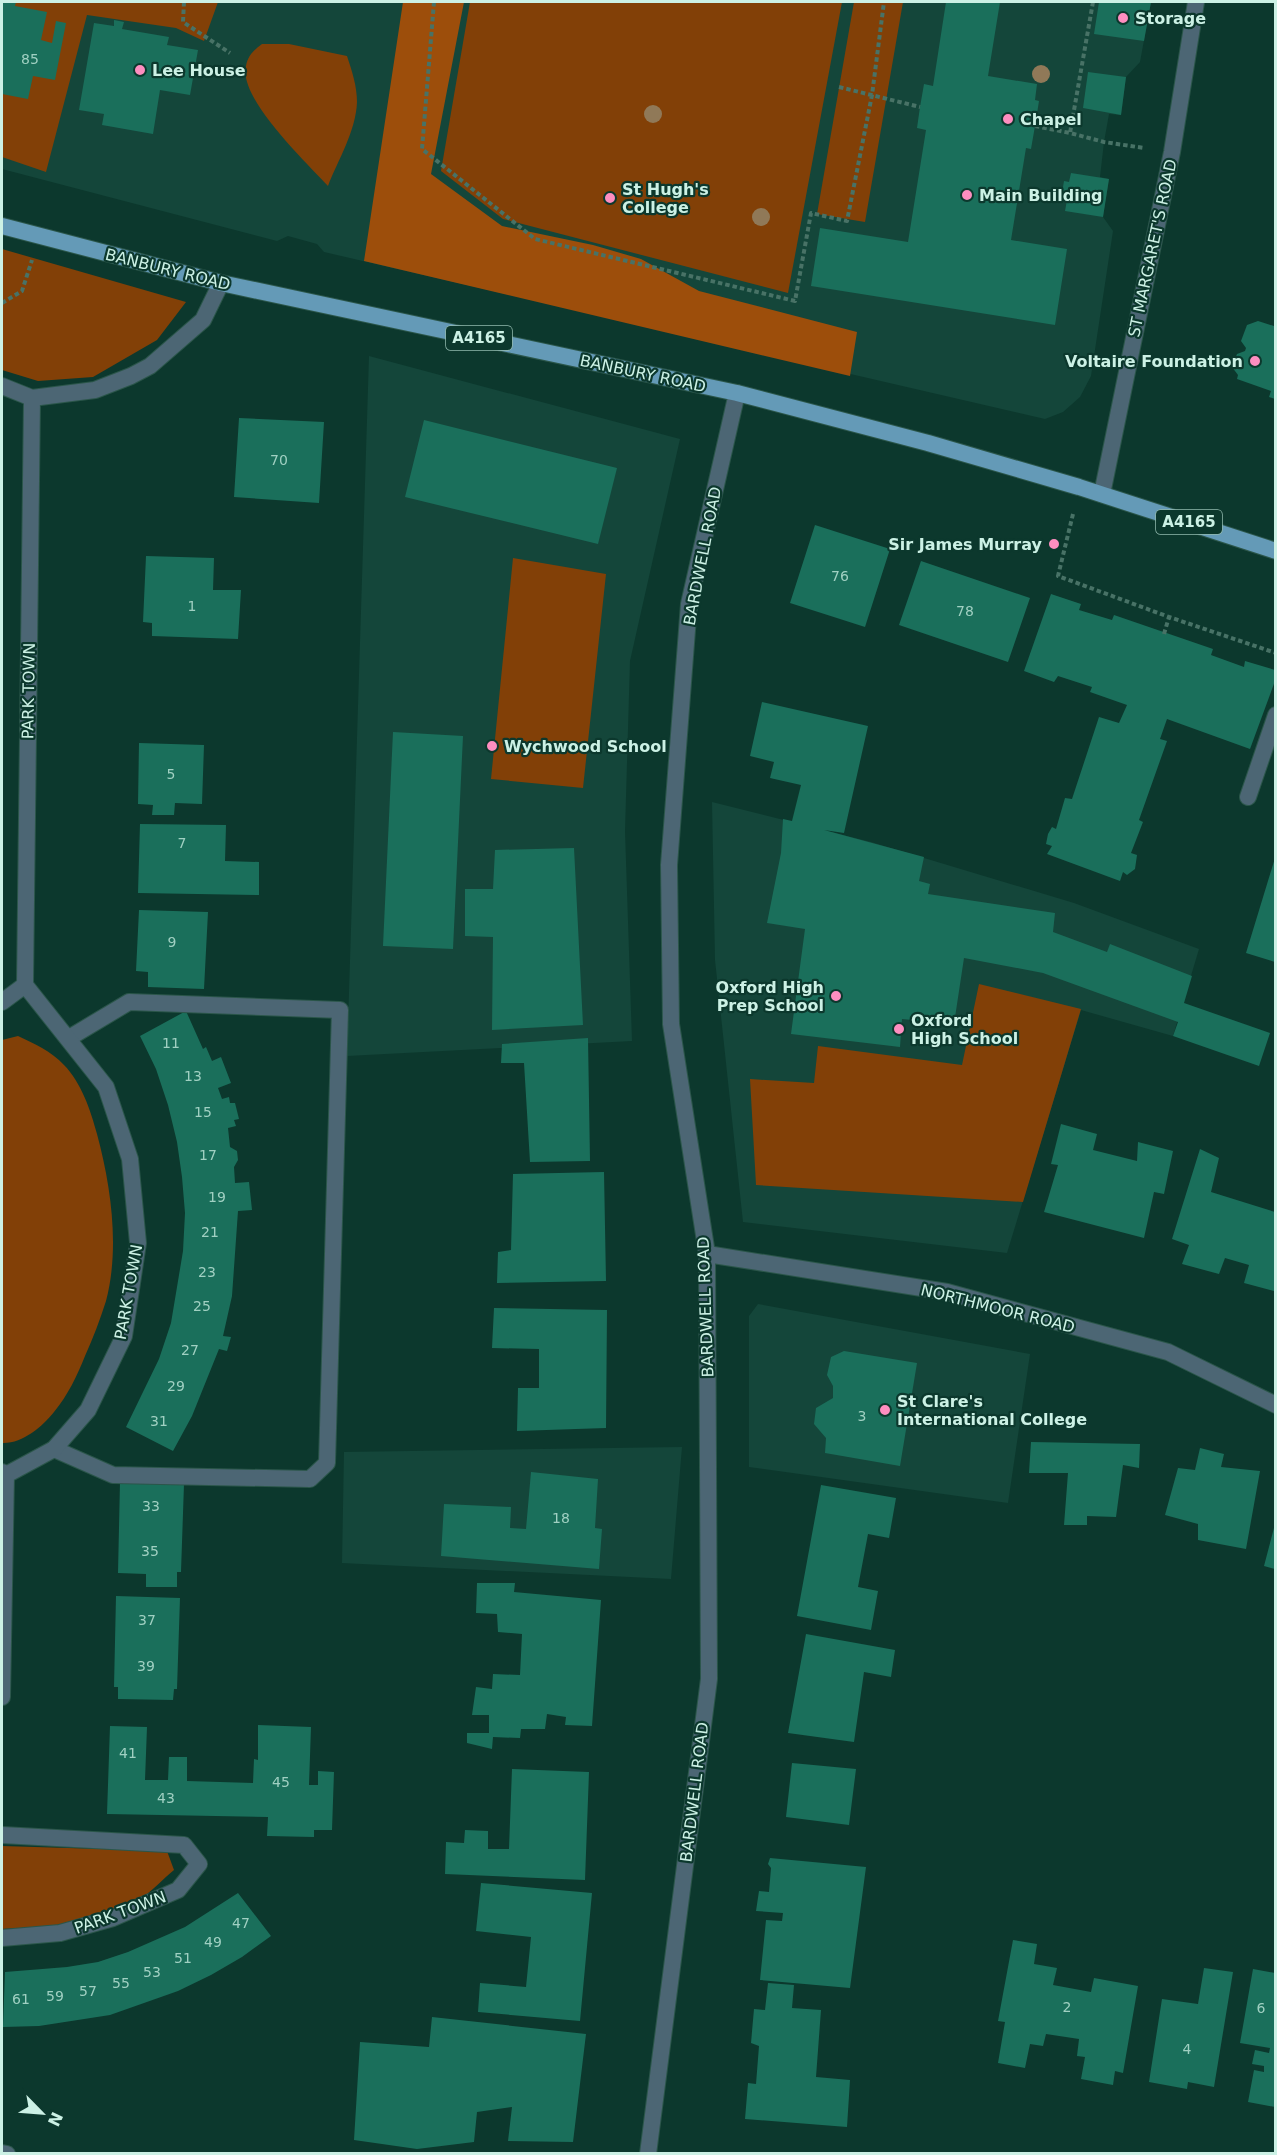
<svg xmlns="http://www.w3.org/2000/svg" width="1277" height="2155" viewBox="0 0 1277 2155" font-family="'DejaVu Sans',sans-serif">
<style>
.built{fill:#14463a}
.green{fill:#824007}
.forest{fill:#9d4e0b}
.building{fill:#1a6f5b}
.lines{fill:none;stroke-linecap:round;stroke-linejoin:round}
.service-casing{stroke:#2b564a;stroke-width:18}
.minor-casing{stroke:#2b564a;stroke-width:18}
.primary-casing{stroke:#2b564a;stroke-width:18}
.path{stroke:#487266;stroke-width:4;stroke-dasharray:4.5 3;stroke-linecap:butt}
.service{stroke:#4c6674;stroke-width:16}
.minor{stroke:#4c6674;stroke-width:16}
.primary{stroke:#649ab7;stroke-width:16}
.tree{fill:#907958}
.poi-dot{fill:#fd8ec0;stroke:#0c382d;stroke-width:2}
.labels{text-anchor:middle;stroke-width:4.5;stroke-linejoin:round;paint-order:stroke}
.number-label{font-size:14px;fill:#a0d0c2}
.shield{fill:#0c382d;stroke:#92baae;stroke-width:1.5}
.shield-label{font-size:15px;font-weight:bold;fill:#ccf1e5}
.poi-label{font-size:16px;font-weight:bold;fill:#ccf1e5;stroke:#0c382d;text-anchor:start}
.street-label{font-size:16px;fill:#ccf1e5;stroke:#0c382d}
</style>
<rect width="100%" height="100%" fill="#0c382d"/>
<path class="built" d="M 2,2 L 1151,2 L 1140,62 L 1126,77 L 1121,115 L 1109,114 L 1104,142 L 1100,177 L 1109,179 L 1103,217 L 1113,231 L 1091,376 L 1080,397 L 1063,412 L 1045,419 L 324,252 L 317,244 L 288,236 L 277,241 L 2,169 Z
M 369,356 L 680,439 L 630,661 L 625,831 L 632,1041 L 347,1056 Z
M 712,802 L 871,842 L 1074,903 L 1199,949 L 1173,1036 L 1081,1010 L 1007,1253 L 743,1222 L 715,960 Z
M 758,1304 L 1030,1354 L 1008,1503 L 749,1467 L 749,1316 Z
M 682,1447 L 671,1579 L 342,1563 L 344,1452 Z"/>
<path class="green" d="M 2,2 L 218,2 L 204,41 L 176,28 L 87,15 L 46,172 L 2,157 Z
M 470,2 L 842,2 L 788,293 L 503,219 L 441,171 Z
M 854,2 L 903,2 L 865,222 L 817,214 Z
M 262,44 L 289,44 L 347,56 C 352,71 357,86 357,102 C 356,131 338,160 328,186 C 306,162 238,98 246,66 C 248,55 254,50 262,44 Z
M 2,249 L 186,302 L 157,340 L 93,377 L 38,381 L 2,370 Z
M 513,558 L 606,574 L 583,788 L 491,779 Z
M 979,984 L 1081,1009 L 1023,1202 L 756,1185 L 750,1079 L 814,1083 L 818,1046 L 962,1065 Z
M 18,1036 C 35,1044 51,1051 64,1065 C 81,1082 91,1111 97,1134 C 111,1186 120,1248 106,1301 C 100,1320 93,1338 85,1356 C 77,1376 68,1395 54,1412 C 42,1427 22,1444 2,1443 L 2,1040 Z
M 2,1846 L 167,1851 L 174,1870 C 163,1879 153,1890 142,1898 C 101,1926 49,1926 2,1929 Z"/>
<path class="forest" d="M 403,2 L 464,2 L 431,174 L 502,226 L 593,245 L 641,259 L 699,291 L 857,332 L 850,376 L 364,261 Z"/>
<path class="building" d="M 2,2 L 16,2 L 15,6 L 47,12 L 41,40 L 52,43 L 56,21 L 66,23 L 55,80 L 33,76 L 28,99 L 2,94 Z
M 946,2 L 1000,2 L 988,76 L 1037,84 L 1035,100 L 1039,101 L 1035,126 L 1031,149 L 1026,148 L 1011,240 L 1067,249 L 1055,325 L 811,286 L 820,228 L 908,242 L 926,130 L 917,128 L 920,107 L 924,84 L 933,86 Z
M 1099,2 L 1151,2 L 1144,41 L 1094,34 Z
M 114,20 L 124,22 L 122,29 L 169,37 L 167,45 L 198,50 L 190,95 L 160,90 L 153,134 L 102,125 L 104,114 L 79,110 L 94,23 L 114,26 Z
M 1088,72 L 1126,77 L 1121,115 L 1083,108 Z
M 1071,173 L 1109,179 L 1103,217 L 1065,211 L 1067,200 L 1061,199 L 1064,181 L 1069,182 Z
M 1258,321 L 1274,326 L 1275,322 L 1275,399 L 1269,397 L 1271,391 L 1237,379 L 1238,375 L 1232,367 L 1237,354 L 1245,351 L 1246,348 L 1241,341 L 1247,325 Z
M 239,418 L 324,422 L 319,503 L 234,497 Z
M 424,420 L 617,468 L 598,544 L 405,497 Z
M 815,525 L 890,549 L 865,627 L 790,603 Z
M 146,556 L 214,558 L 213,590 L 241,590 L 238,639 L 152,636 L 152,623 L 143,622 Z
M 921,561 L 1030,598 L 1008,662 L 899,625 Z
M 1051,594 L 1081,604 L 1079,610 L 1112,620 L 1114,615 L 1213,649 L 1211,655 L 1244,667 L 1245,661 L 1275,670 L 1275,681 L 1250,749 L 1167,719 L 1160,739 L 1167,741 L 1139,820 L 1143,822 L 1131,853 L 1137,855 L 1135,869 L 1127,875 L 1123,872 L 1120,881 L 1047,854 L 1052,846 L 1046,844 L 1048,834 L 1052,827 L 1056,829 L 1065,798 L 1072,799 L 1099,717 L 1119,723 L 1127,705 L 1090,692 L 1092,687 L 1058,676 L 1054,682 L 1024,671 Z
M 762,702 L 868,726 L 844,833 L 824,830 L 924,857 L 919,881 L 930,884 L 928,894 L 1055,913 L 1053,932 L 1107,952 L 1110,944 L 1192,976 L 1184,1003 L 1270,1033 L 1259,1066 L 1173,1036 L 1178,1022 L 1043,973 L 964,958 L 954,1024 L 902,1019 L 900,1047 L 791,1034 L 805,929 L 767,923 L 781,853 L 783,819 L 792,821 L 801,785 L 770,778 L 774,762 L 750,756 Z
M 393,732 L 463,736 L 453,949 L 383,946 Z
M 139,743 L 204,745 L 202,804 L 175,803 L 174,815 L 152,815 L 153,805 L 138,804 Z
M 140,824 L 226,825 L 225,861 L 259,862 L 259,895 L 138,893 Z
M 574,848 L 583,1025 L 492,1030 L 493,937 L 465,936 L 465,889 L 493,889 L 495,850 Z
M 1275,858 L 1275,962 L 1246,953 Z
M 139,910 L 208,912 L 204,989 L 148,987 L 148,972 L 136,971 Z
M 186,1011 L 203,1049 L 206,1047 L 212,1061 L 221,1057 L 231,1083 L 218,1088 L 222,1099 L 229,1097 L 230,1103 L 235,1103 L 239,1119 L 234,1120 L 236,1126 L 228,1128 L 230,1147 L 237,1151 L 238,1160 L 234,1167 L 235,1183 L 249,1182 L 252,1210 L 238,1211 L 232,1296 L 223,1336 L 231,1337 L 227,1351 L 219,1349 L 192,1416 L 173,1451 L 126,1427 L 159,1359 L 171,1323 L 183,1251 L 185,1213 L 182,1177 L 177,1142 L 168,1105 L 156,1069 L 140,1036 Z
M 588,1038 L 590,1161 L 530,1162 L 524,1063 L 501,1063 L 502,1044 Z
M 1061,1124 L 1097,1134 L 1093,1150 L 1137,1161 L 1138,1142 L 1173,1151 L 1164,1194 L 1154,1192 L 1144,1238 L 1044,1212 L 1058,1165 L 1051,1164 Z
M 1200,1149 L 1219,1158 L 1211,1192 L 1275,1212 L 1274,1291 L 1244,1283 L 1249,1265 L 1225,1258 L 1219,1274 L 1182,1264 L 1189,1245 L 1172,1239 Z
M 604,1172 L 606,1281 L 497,1283 L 498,1252 L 511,1250 L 513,1174 Z
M 494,1308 L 607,1310 L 606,1428 L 517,1431 L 518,1388 L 539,1388 L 539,1349 L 492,1348 Z
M 844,1351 L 917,1363 L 900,1466 L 825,1453 L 826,1438 L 814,1424 L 816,1408 L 833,1398 L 833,1386 L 827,1375 L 831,1357 Z
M 1031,1442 L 1140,1444 L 1139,1468 L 1123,1465 L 1116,1517 L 1087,1516 L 1087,1525 L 1064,1525 L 1068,1473 L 1029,1473 Z
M 1200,1448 L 1224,1454 L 1221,1467 L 1260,1471 L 1246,1549 L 1198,1540 L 1198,1524 L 1165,1515 L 1178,1468 L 1195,1470 Z
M 531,1472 L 598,1479 L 595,1528 L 602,1529 L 599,1569 L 441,1556 L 444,1504 L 511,1507 L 510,1528 L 526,1529 Z
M 120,1482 L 184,1484 L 181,1572 L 177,1572 L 177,1587 L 146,1587 L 146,1574 L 118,1573 Z
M 821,1485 L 896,1498 L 889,1538 L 868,1534 L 858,1587 L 878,1591 L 871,1630 L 797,1616 Z
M 1275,1524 L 1275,1569 L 1264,1566 Z
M 477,1583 L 515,1583 L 514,1592 L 601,1600 L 592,1726 L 565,1725 L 566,1717 L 547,1714 L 545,1729 L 521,1729 L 520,1738 L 493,1737 L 492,1749 L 467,1743 L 467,1733 L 489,1733 L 489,1715 L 472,1715 L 476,1687 L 492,1689 L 493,1674 L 520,1675 L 522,1634 L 498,1632 L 497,1614 L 476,1613 Z
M 116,1596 L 180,1598 L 177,1689 L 174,1689 L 173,1700 L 118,1699 L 118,1687 L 114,1687 Z
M 806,1634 L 895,1650 L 891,1677 L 864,1672 L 854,1742 L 788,1733 Z
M 258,1725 L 311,1727 L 309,1785 L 318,1785 L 318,1771 L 334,1772 L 332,1830 L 314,1830 L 314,1837 L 267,1836 L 268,1817 L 107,1814 L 110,1726 L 147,1727 L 145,1780 L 168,1780 L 169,1757 L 187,1757 L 187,1781 L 253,1783 L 254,1759 L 258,1760 Z
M 792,1763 L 856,1769 L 849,1825 L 786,1817 Z
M 512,1769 L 589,1772 L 585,1880 L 445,1874 L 446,1842 L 464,1843 L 465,1830 L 488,1831 L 488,1849 L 509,1849 Z
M 770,1858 L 866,1867 L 850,1988 L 760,1980 L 766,1920 L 782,1921 L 783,1913 L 756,1911 L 759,1891 L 769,1892 L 771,1868 L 768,1864 Z
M 481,1883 L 592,1893 L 580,2021 L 478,2012 L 480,1983 L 526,1987 L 531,1937 L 476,1931 Z
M 238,1893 L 271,1936 L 242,1957 L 211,1975 L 178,1991 L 110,2015 L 39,2026 L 3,2027 L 5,1972 L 67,1967 L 98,1962 L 128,1952 L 185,1927 Z
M 1013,1940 L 1037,1944 L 1034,1964 L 1057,1968 L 1053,1985 L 1091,1992 L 1094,1978 L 1138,1986 L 1123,2073 L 1115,2071 L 1113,2085 L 1081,2079 L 1085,2057 L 1077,2056 L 1079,2039 L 1046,2034 L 1043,2046 L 1030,2044 L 1025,2068 L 998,2063 L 1005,2022 L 998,2021 Z
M 1204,1968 L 1233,1972 L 1214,2087 L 1188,2082 L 1187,2089 L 1149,2082 L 1162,1999 L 1198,2004 Z
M 1253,1969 L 1275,1973 L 1275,2107 L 1248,2102 L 1254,2070 L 1264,2072 L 1264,2066 L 1252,2064 L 1255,2050 L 1269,2053 L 1270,2048 L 1240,2043 Z
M 768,1983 L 794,1985 L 792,2008 L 821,2010 L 816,2077 L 850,2080 L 847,2127 L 745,2119 L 748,2083 L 756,2084 L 759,2046 L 751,2043 L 754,2009 L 765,2010 Z
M 432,2017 L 586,2034 L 573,2142 L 508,2141 L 512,2107 L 477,2112 L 474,2142 L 417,2149 L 354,2140 L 360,2042 L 429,2047 Z"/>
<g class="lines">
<g class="service-casing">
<path id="service" d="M 1248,797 L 1276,715
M 54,1449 L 113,1475 L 310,1479 L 327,1463 L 340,1010 L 129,1002 L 69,1038
M 2,2153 L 7,2154"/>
</g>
<g class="minor-casing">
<path id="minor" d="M 2,386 L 32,398 L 95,390 L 131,376 L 150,366 L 203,320 L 221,283
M 1102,494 L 1172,152 L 1196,2
M 25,985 L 32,398
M 2,1002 L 25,985 L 106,1087 L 130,1159 L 138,1243 L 124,1336 L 88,1410 L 54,1449 L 6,1475 L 2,1472
M 707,1254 L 947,1292 L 1168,1352 L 1276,1405
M 2,1697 L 6,1475
M 2,1835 L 184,1845 L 199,1864 L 178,1890 L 113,1918 L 60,1933 L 2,1938
M 648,2154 L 709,1679 L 707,1254 L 671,1024 L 669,865 L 689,604 L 737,393"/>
</g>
<g class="primary-casing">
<path id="primary" d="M 2,226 L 221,283 L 737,393 L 928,443 L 1079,487 L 1276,551"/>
</g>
<path class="path" d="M 184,2 L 183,22 L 230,53
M 434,2 L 422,149 L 535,239 L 795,301 L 811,213 L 847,221 L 872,95 L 884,2
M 1093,2 L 1070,133 L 1104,142 L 1144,148
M 839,87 L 920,107
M 1035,126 L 1070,133
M 2,303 L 22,291 L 32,260
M 1073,514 L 1058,576 L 1169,617 L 1276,653
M 1164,634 L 1169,617"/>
<use href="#service" class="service"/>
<use href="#minor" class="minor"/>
<use href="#primary" class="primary"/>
</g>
<g class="tree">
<circle cx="1041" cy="74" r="9"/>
<circle cx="653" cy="114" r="9"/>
<circle cx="761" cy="217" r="9"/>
</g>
<g class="poi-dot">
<circle cx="1123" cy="18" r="6"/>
<circle cx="140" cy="70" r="6"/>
<circle cx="1008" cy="119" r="6"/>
<circle cx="967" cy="195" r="6"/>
<circle cx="610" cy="198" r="6"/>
<circle cx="1255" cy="361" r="6"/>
<circle cx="1054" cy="544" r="6"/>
<circle cx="492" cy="746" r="6"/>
<circle cx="836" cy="996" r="6"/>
<circle cx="899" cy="1029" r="6"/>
<circle cx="885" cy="1410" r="6"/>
</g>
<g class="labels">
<g class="number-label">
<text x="30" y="64">85</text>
<text x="279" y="465">70</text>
<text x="840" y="581">76</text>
<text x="192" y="611">1</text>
<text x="965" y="616">78</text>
<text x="171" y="779">5</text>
<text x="182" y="848">7</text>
<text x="172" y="947">9</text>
<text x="171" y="1048">11</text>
<text x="193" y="1081">13</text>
<text x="203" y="1117">15</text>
<text x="208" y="1160">17</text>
<text x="217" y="1202">19</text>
<text x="210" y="1237">21</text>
<text x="207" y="1277">23</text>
<text x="202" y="1311">25</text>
<text x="190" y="1355">27</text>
<text x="176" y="1391">29</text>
<text x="862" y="1421">3</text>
<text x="159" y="1426">31</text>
<text x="151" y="1511">33</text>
<text x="561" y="1523">18</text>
<text x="150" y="1556">35</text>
<text x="147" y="1625">37</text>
<text x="146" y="1671">39</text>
<text x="128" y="1758">41</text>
<text x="281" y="1787">45</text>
<text x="166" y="1803">43</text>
<text x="241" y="1928">47</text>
<text x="213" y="1947">49</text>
<text x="183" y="1963">51</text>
<text x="152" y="1977">53</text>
<text x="121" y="1988">55</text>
<text x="88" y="1996">57</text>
<text x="55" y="2001">59</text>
<text x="21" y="2004">61</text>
<text x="1067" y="2012">2</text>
<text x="1261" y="2013">6</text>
<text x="1187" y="2054">4</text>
</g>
<g class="shield">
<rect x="446" y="326" width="66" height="24" rx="4.5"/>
<rect x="1156" y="510" width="66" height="24" rx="4.5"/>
</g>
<g class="shield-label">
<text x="479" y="343">A4165</text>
<text x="1189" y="527">A4165</text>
</g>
<g class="poi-label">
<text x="1135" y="24">Storage</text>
<text x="152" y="76">Lee House</text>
<text x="1020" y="125">Chapel</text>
<text x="622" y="195">St Hugh's<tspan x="622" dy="18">College</tspan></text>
<text x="979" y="201">Main Building</text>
<text x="1243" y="367" text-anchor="end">Voltaire Foundation</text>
<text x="1042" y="550" text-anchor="end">Sir James Murray</text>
<text x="504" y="752">Wychwood School</text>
<text x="824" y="993" text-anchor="end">Oxford High<tspan x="824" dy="18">Prep School</tspan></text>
<text x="911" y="1026">Oxford<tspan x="911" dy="18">High School</tspan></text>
<text x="897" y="1407">St Clare's<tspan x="897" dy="18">International College</tspan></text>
</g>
<g class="street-label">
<text transform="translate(1152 248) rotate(-78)" y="6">ST MARGARET'S ROAD</text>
<text transform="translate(168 269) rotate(14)" y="6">BANBURY ROAD</text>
<text transform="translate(643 373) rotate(12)" y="6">BANBURY ROAD</text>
<text transform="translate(702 556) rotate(-79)" y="6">BARDWELL ROAD</text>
<text transform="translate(28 691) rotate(-89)" y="6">PARK TOWN</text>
<text transform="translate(128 1292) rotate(-80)" y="6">PARK TOWN</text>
<text transform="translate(705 1307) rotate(-92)" y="6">BARDWELL ROAD</text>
<text transform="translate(998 1308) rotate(14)" y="6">NORTHMOOR ROAD</text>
<text transform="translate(694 1792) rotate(-83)" y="6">BARDWELL ROAD</text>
<text transform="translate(120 1912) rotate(-20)" y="6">PARK TOWN</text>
</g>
</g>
<rect width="1277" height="2155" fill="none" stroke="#ccf1e5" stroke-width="6"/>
<g transform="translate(42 2113) rotate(115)" stroke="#0c382d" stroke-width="4.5" paint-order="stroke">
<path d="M0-4.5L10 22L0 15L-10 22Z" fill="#ccf1e5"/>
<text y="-9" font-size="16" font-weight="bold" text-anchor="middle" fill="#ccf1e5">N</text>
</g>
</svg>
